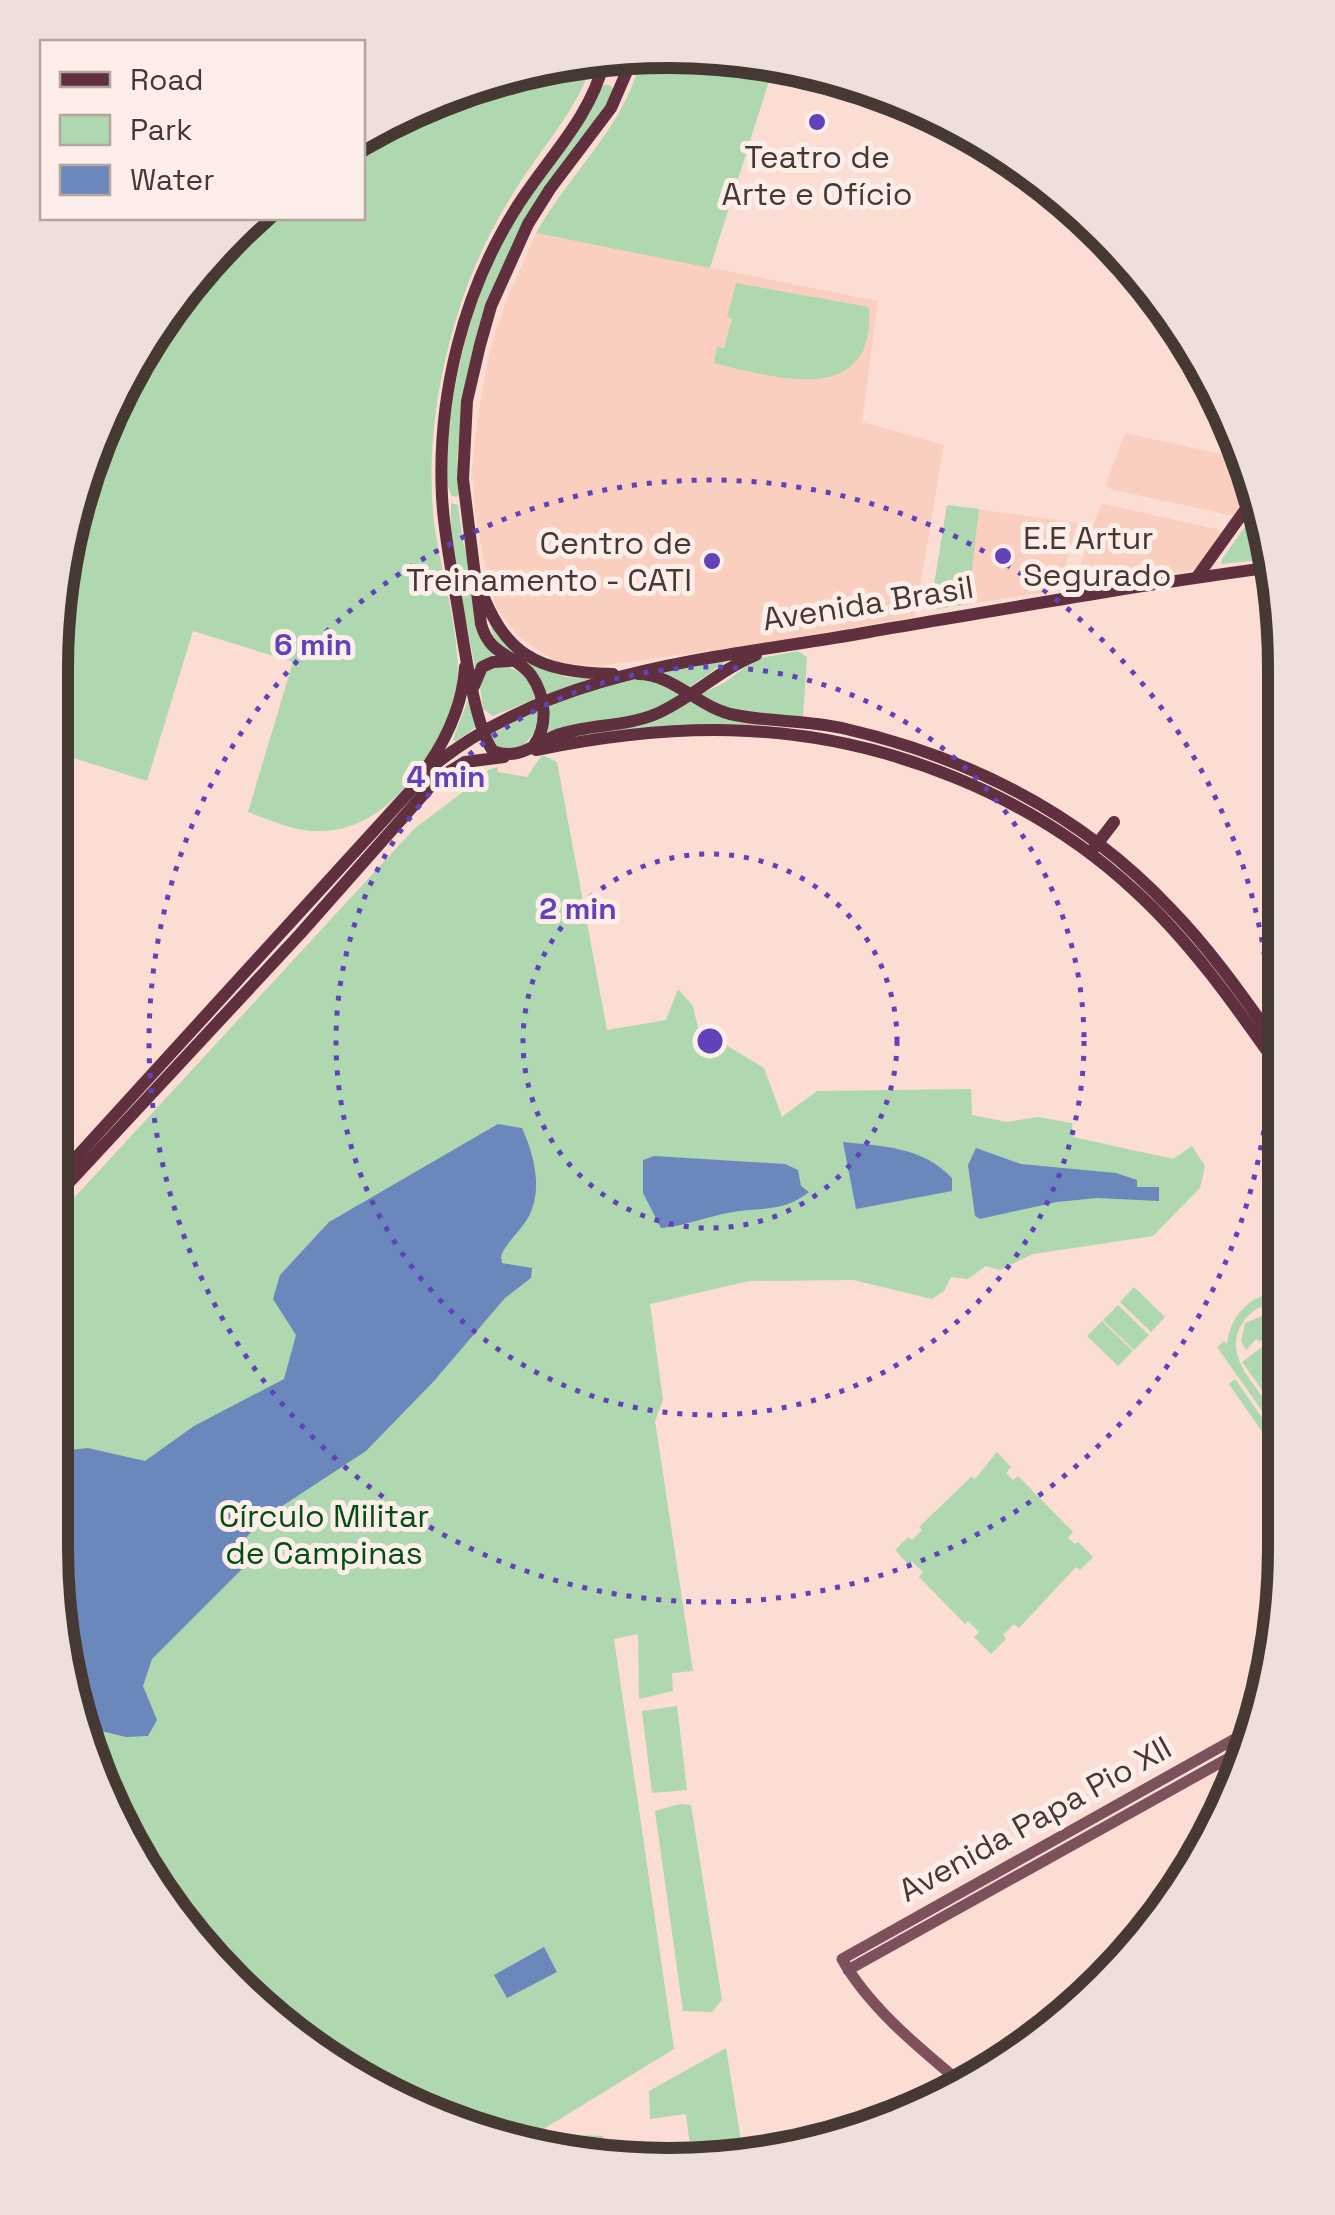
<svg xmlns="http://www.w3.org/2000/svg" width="1335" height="2215" viewBox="0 0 1335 2215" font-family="'Space Grotesk',sans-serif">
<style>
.built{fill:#fbcfc0}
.green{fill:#afd8b0}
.water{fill:#6b88bd}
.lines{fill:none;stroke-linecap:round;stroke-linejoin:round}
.secondary{stroke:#7c515c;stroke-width:11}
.primary{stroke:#61303e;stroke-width:12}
.ring{fill:none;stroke:#6142bb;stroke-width:5;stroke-dasharray:5 10}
.poi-dot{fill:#6142bb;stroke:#fdeee9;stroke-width:4}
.labels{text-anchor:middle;stroke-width:10;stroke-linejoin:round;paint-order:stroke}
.poi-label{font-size:32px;fill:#463833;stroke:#fdeee9}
.street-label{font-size:32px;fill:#463833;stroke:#fdeee9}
.park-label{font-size:32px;fill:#004e11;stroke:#fdeee9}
.rim{fill:none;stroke:#463833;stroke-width:12}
.centre{fill:#6142bb;stroke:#fdeee9;stroke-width:5}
.ring-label{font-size:30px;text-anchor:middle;font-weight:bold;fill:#6142bb;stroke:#fdeee9;stroke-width:10;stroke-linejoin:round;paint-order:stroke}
</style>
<rect width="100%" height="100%" fill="#fbddd3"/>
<path class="built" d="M 536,233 L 878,301 L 862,422 L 944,445 L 915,617 L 750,645 L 599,666 L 557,663 L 519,637 L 497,609 L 489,585 L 475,513 L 472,467 L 479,407 L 490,350 L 506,301 Z
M 1125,433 L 1244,459 L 1256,488 L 1236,514 L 1229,515 L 1110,489 L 1106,484 Z
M 1103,504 L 1216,529 L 1222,535 L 1196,569 L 1080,589 L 1074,584 L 1099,508 Z
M 947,505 L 1078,523 L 1058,590 L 930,610 Z"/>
<path class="green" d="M 548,62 L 593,62 C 575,114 539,150 511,197 C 480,246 459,301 446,357 C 433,410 428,469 434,523 C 441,574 462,636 457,688 C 454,710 441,731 431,750 C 406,794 367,834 313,831 C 291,830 268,819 248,812 L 293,662 L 193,631 L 147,781 L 51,751 L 51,627 L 83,468 L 154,324 L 261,218 L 362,218 L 363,138 Z
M 640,62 L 775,62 L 710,268 L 536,233 C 568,175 624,127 640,62 Z
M 603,85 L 610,85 L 615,91 L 527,219 L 463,408 L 457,458 L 460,493 L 457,497 L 452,496 C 441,477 447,441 450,419 C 459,352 477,289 509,228 C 535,178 572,132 603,85 Z
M 736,283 L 869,307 C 876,409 775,378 714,363 L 717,347 L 724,348 L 732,319 L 727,317 Z
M 451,503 L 458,505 L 463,542 L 496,656 L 475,668 L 451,542 Z
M 1262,503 L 1272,559 L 1221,564 L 1222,559 Z
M 947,505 L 979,509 L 968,604 L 930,610 Z
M 488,618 L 549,671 L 565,677 L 592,678 L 545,695 L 494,639 Z
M 798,651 L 807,657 L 803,717 L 724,709 L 699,695 L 724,683 L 756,659 Z
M 731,658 L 687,689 L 661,673 Z
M 500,665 C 520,669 531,679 535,699 L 493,716 L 483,709 L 480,685 L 487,670 Z
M 644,678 L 659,682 L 682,695 L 638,717 L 545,733 L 547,708 C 574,692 613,681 644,678 Z
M 469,697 L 476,727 L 455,742 L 453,739 Z
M 688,701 L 792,727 L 729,724 L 571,740 L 569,736 Z
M 537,709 L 538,727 L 523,747 L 500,749 L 489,736 Z
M 542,755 L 557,762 L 607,1030 L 666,1020 L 678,989 L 693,1006 L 698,1028 L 764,1068 L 782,1117 L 817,1091 L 971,1089 L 972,1115 L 1007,1122 L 1038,1117 L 1072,1123 L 1073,1137 L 1173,1159 L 1192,1146 L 1205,1166 L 1200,1188 L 1153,1236 L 1033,1254 L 1000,1270 L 986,1266 L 968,1279 L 951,1277 L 944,1291 L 932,1299 L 853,1280 L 749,1281 L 650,1304 L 663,1400 L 655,1421 L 693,1671 L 672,1673 L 673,1691 L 639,1699 L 638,1634 L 614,1639 L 674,2049 L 524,2141 L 470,2132 L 324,2061 L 177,1923 L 83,1745 L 50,1547 L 50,1224 L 414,829 L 484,776 L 488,770 L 497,767 L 498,772 L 527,777 Z
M 1134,1287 L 1165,1317 L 1151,1332 L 1120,1302 Z
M 1284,1292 L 1284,1301 C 1267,1302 1253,1308 1243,1322 C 1214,1368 1284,1400 1284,1442 L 1217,1347 L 1224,1341 L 1227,1344 C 1231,1313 1252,1293 1284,1292 Z
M 1118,1305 L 1149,1335 L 1134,1350 L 1103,1320 Z
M 1271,1305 L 1284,1305 L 1284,1325 L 1277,1328 L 1275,1325 L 1262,1333 L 1265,1336 L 1260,1342 L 1256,1339 L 1246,1350 L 1241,1341 L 1245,1323 L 1260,1317 Z
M 1102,1321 L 1133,1351 L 1118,1366 L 1087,1336 Z
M 1284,1331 L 1284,1420 L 1242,1362 Z
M 1235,1379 L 1284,1449 L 1281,1459 L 1229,1384 Z
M 997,1452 L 1011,1467 L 1006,1473 L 1013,1480 L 1018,1476 L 1073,1532 L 1068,1538 L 1075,1544 L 1078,1542 L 1093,1557 L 1080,1570 L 1076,1567 L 1019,1628 L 1014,1624 L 1003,1635 L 1006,1639 L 991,1654 L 974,1637 L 979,1632 L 968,1621 L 965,1624 L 919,1577 L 923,1572 L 912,1562 L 908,1564 L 895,1550 L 908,1537 L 912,1540 L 922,1530 L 919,1527 L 971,1477 L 975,1479 Z
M 677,1706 L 687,1790 L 652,1793 L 642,1711 Z
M 680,1804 L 691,1805 L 722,2000 L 712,2012 L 683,2011 L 655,1811 Z
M 1056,2024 L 1044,2037 L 966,2079 L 969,2072 Z
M 726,2048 L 743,2153 L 692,2161 L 686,2114 L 650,2119 L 649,2091 Z
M 576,2135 L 603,2136 L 606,2155 L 586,2152 Z"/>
<path class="water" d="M 498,1124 L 522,1128 C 534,1155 543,1188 529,1216 C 521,1231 507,1241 501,1256 L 502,1263 L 532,1268 L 531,1278 L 505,1298 L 434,1381 L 366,1451 L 261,1520 L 241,1544 L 247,1558 L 242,1569 L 152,1659 L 143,1686 L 157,1720 L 148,1736 L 126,1737 L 85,1727 L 76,1707 L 50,1547 L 50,1452 L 88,1448 L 145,1461 L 194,1426 L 284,1379 L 296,1335 L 273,1299 L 280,1275 L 329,1222 Z
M 843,1142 C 883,1146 923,1147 952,1178 L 952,1191 L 856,1209 Z
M 976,1148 L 1021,1164 L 1116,1173 L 1137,1180 L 1137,1187 L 1159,1187 L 1159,1201 L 1097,1198 L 1057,1202 L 980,1219 L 975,1216 L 968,1165 Z
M 654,1156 L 785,1164 L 798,1170 L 801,1186 L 809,1192 C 785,1212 762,1207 733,1212 C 708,1216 686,1226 661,1228 L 643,1193 L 643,1160 Z
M 544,1947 L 557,1972 L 507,1998 L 494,1975 Z"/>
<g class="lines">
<path class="secondary" d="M 848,1970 L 1252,1745
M 960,2082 C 918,2047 869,2007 842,1959 L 1256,1727"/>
<path class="primary" d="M 604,62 C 590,118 548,158 518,205 C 463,291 437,396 442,497 C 444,533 451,568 457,603 C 463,637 474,726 493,751 C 519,761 534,744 557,735 C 589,724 624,727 656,714 C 691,699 719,670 756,655
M 1197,577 L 1258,492
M 477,580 C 504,656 536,672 613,674
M 638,674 C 674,674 700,709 735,715 C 770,722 807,720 842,728 C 969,757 1081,813 1171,909 C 1213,952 1249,1005 1284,1054
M 474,686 L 482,667 L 493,662 L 510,661
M 534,745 C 549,725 545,695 531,675 C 514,653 490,657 481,624 L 463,479 L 467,401 L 480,345 L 491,306 L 528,224 L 550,189 L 611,108 L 631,62
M 536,750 C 605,736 679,727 748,731 C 889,738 1033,796 1135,891 C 1193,944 1239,1011 1284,1075
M 429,764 C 449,734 463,703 465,667
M 1094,848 L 1114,822
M 51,1185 L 433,766 C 557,666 718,659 869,632 C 1004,609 1138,585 1274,567
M 51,1202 L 300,934 L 437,779 L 465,762 L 504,757"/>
</g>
<g class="ring">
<circle cx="710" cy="1041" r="187"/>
<circle cx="710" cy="1041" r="374"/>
<circle cx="710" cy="1041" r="561"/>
</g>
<g class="poi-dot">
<circle cx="817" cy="122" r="10"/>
<circle cx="1003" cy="556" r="10"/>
<circle cx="712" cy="561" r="10"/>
</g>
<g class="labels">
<g class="poi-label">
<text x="817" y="168">Teatro de<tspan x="817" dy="37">Arte e Ofício</tspan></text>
<text x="1023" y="549" text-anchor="start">E.E Artur<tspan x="1023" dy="37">Segurado</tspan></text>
<text x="692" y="554" text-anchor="end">Centro de<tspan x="692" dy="37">Treinamento - CATI</tspan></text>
</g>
<g class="street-label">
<text transform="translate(868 603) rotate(-9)" y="11">Avenida Brasil</text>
<text transform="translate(1035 1819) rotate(-29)" y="11">Avenida Papa Pio XII</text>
</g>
<g class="park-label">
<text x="324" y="1527">Círculo Militar<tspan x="324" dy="37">de Campinas</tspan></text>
</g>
</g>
<path d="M0 0H1335V2215H0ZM668 68H668A600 600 0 0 1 1268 668V1548A600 600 0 0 1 668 2148H668A600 600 0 0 1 68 1548V668A600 600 0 0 1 668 68Z" fill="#eedfda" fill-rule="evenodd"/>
<path class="rim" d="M668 68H668A600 600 0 0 1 1268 668V1548A600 600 0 0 1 668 2148H668A600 600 0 0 1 68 1548V668A600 600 0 0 1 668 68Z"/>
<circle cx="710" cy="1041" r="15" class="centre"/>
<g class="ring-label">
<text x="313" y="655">6 min</text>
<text x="446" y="787">4 min</text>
<text x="578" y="919">2 min</text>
</g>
<rect x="40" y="40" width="325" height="180" fill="#fdeee9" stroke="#b4a5a0" stroke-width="2.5"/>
<rect x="60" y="72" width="50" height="15" fill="#61303e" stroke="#b4a5a0" stroke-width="2.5"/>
<text x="130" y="90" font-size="30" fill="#463833">Road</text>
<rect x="60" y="115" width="50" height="30" fill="#afd8b0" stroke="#b4a5a0" stroke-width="2.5"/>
<text x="130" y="140" font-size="30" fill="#463833">Park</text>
<rect x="60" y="165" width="50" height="30" fill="#6b88bd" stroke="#b4a5a0" stroke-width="2.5"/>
<text x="130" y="190" font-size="30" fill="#463833">Water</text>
</svg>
